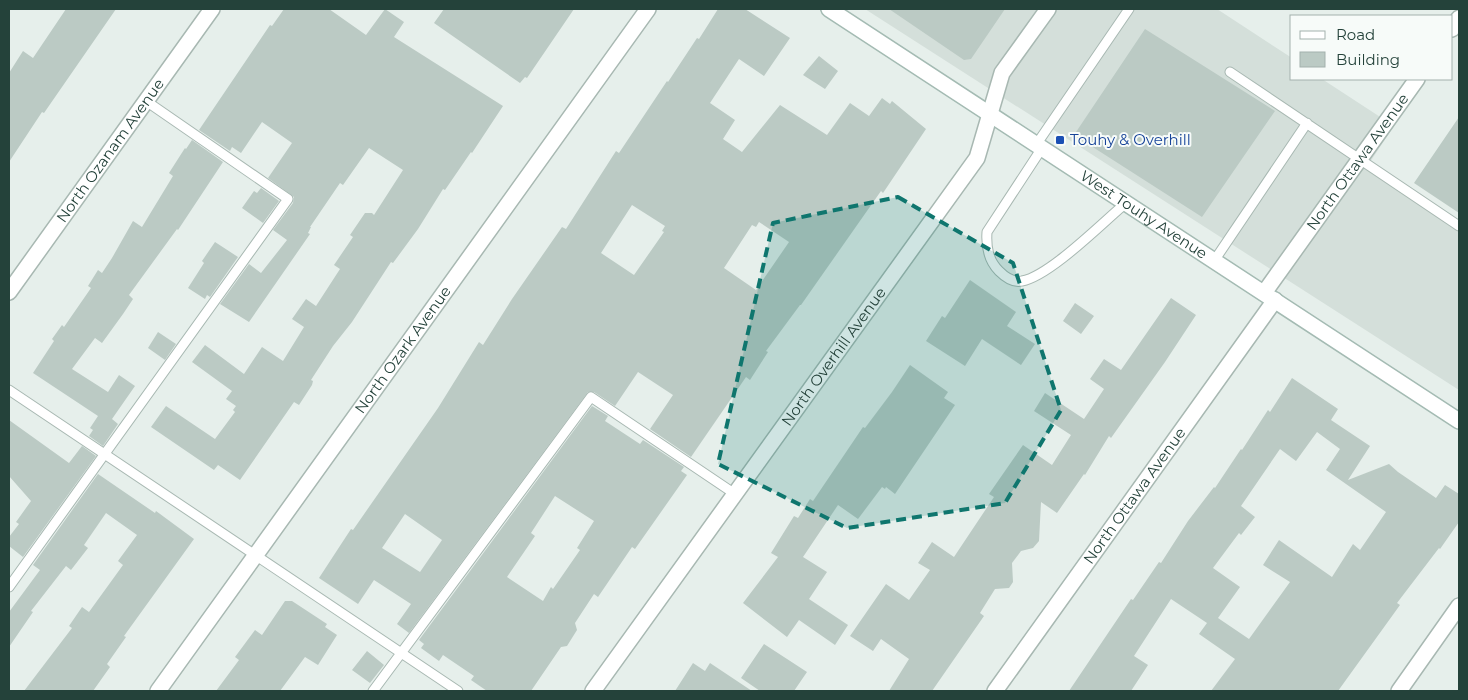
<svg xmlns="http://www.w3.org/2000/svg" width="1468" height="700" viewBox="0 0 1468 700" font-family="Montserrat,sans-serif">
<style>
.built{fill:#d4dfda}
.building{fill:#bbcac4;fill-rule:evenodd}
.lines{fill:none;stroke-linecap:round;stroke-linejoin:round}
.service-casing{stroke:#a8b8b2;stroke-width:11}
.minor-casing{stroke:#a8b8b2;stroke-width:18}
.secondary-casing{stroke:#a4bbb3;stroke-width:18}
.service{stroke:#fff;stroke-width:9}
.minor{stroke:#fff;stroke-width:15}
.secondary{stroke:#fff;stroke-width:15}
.marked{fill:#0f766e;fill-opacity:0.2;stroke:#0f766e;stroke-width:4;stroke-dasharray:10 6;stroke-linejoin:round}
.transit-dot{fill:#1a4fb4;stroke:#f7fbf9;stroke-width:2}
.labels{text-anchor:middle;stroke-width:4;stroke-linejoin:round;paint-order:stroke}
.transit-label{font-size:15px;fill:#164399;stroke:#f7fbf9;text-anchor:start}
.street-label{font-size:15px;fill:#24423a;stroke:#f7fbf9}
</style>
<rect width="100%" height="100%" fill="#e6efeb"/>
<path class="built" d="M 865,9 L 1217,9 L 1292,58 L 1292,79 L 1322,79 L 1394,126 L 1370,162 L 1459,221 L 1459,390 Z"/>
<path class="building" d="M 66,9 L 116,9 L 44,113 L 42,112 L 9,162 L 9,73 L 23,51 L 33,58 Z
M 284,9 L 329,9 L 366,35 L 385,9 L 404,22 L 394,37 L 503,106 L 472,153 L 471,152 L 445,190 L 443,189 L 418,229 L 393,263 L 391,262 L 352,322 L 333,346 L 311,380 L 313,381 L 312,385 L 299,405 L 294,402 L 240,480 L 218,465 L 214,470 L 151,427 L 166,406 L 215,439 L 235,412 L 233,410 L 236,406 L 226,399 L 232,391 L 192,362 L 205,345 L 244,374 L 262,347 L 283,361 L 304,327 L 292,319 L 306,299 L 316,306 L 340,269 L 334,265 L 353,237 L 350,235 L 365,213 L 372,213 L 374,215 L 403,170 L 369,148 L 343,185 L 340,183 L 310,227 L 311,227 L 308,233 L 310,234 L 249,322 L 220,304 L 249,264 L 261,273 L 287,240 L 273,230 L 293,203 L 294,197 L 268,178 L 292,143 L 262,122 L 241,153 L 232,147 L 230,151 L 199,130 L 270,25 L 272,26 Z
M 444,9 L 574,9 L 527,78 L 525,77 L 520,83 L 434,23 Z
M 718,9 L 745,9 L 790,38 L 764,76 L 739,59 L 710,103 L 735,120 L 723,139 L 742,152 L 780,105 L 827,135 L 850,103 L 869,116 L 882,98 L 890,104 L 892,101 L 926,129 L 883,193 L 881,191 L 801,305 L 800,305 L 766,351 L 768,352 L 750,380 L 746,377 L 691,457 L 650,429 L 673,395 L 638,372 L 615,406 L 594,392 L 588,392 L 409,633 L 397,624 L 411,604 L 374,580 L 358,604 L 319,578 L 351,529 L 353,530 L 438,408 L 479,342 L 483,345 L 512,299 L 562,227 L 566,229 L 616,151 L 619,153 L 667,81 L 668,82 L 697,38 L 699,39 ZM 632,205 L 665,226 L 662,231 L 664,232 L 634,275 L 601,253 ZM 759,222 L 789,242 L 756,290 L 724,268 L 752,225 L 756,227 ZM 405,514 L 442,540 L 420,572 L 382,548 Z
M 889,9 L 1005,9 L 971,59 L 964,60 Z
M 1145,29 L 1275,111 L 1202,217 L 1074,135 Z
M 819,56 L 838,71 L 825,89 L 803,75 Z
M 1459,117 L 1459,213 L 1414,183 Z
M 192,140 L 223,162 L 178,230 L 177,229 L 129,295 L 133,299 L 123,314 L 102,343 L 95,338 L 72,369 L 108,392 L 119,375 L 135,386 L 112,419 L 118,424 L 103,446 L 89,436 L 93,430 L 90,428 L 98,416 L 33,373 L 54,341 L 52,339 L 62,325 L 64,327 L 91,288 L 88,286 L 98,270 L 102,273 L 112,258 L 133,221 L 142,227 L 173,176 L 169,173 L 185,148 L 186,149 Z
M 261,188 L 279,201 L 263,223 L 242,208 L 254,191 L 257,193 Z
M 215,242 L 238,257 L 210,297 L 207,295 L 205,299 L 188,288 L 204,263 L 202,261 Z
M 970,280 L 1016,312 L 1007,326 L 1035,344 L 1021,365 L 982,339 L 965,366 L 926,341 L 942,316 L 945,318 Z
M 1171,298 L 1196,315 L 1165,362 L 1111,438 L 1109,436 L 1085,475 L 1084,474 L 1057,513 L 1041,502 L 1039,541 L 1033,548 L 1021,551 L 1012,563 L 1013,582 L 1009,588 L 995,589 L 980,613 L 984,616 L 932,691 L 889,691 L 909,659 L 881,639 L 873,651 L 850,636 L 886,584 L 909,600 L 930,570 L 918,563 L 932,542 L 954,557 L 994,497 L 989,494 L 1023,445 L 1052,465 L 1071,435 L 1034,411 L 1045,393 L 1084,419 L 1104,389 L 1090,379 L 1104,359 L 1121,370 Z
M 1075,303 L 1094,316 L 1081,334 L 1063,321 Z
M 158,332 L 176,344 L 165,360 L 148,348 Z
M 910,365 L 948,392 L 944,398 L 955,405 L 895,494 L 886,487 L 885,489 L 882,487 L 858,519 L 838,505 L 803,557 L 827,572 L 809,599 L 848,625 L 835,645 L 799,620 L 787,637 L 743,603 L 778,557 L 771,553 L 794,516 L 798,518 L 810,499 L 813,501 L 863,427 L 865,428 L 892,392 Z
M 1292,378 L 1338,409 L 1331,420 L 1370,446 L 1348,480 L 1389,464 L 1398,472 L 1436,498 L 1445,485 L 1459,494 L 1459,522 L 1440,549 L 1439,548 L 1397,603 L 1400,605 L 1338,691 L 1211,691 L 1235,659 L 1199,634 L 1207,623 L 1171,599 L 1134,656 L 1148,665 L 1131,691 L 1069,691 L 1131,599 L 1133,600 L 1159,562 L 1161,563 L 1188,521 L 1214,487 L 1215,488 L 1241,449 L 1242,450 L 1268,410 L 1270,412 ZM 1317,432 L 1340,449 L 1326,470 L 1386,512 L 1360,550 L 1353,544 L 1332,577 L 1279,540 L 1263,565 L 1290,582 L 1249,639 L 1218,618 L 1240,587 L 1213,568 L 1239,533 L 1241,535 L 1255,517 L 1241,506 L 1280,449 L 1296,461 Z
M 592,406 L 608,416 L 605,421 L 640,444 L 643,440 L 684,467 L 681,471 L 687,475 L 635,549 L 632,547 L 598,597 L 594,594 L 575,623 L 577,630 L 567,646 L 561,647 L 531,691 L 487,691 L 471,680 L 474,676 L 443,655 L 439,661 L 421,648 L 424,644 L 419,640 ZM 555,496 L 594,521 L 577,548 L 580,550 L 553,589 L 551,587 L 543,601 L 507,577 L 535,536 L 531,533 Z
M 9,420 L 69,463 L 82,446 L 96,456 L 23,557 L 9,546 L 9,537 L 19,524 L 16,522 L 31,501 L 9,476 Z
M 98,474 L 155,513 L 156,511 L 194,539 L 124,636 L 126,637 L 107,664 L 110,667 L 93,691 L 24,691 L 72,628 L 69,626 L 82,607 L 89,612 L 123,565 L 118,561 L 137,535 L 106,513 L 84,545 L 88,548 L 71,570 L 66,566 L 31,611 L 33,612 L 9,647 L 9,612 L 40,570 L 33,565 Z
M 285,601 L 292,601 L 327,624 L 325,627 L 337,635 L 318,665 L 305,657 L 280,691 L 216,691 L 239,660 L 235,657 L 255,630 L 262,635 Z
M 764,644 L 807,672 L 794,691 L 760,691 L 741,678 Z
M 367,651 L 384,665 L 370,683 L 352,670 Z
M 693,663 L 705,671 L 710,663 L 752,691 L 675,691 Z"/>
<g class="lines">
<g class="service-casing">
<path id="service" d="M 1230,72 L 1459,226
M 1036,145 L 1129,9
M 1042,148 L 987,232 C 986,247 988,260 999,271 C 1005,277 1013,283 1022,281 C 1050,276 1103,222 1126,203
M 1214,261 L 1307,123
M 9,390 L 458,691
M 9,587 L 288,199 L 146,101
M 373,691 L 591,397 L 735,494"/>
</g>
<g class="minor-casing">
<g id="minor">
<path d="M 1452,29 L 1459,18"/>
<path id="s1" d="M 9,292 L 212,9"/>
<path id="s2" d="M 1264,293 L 1417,79"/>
<path id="s3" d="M 158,691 L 648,9"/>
<path id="s4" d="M 593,691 L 977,158 L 1002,73 L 1048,9"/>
<path id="s5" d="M 995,691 L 1275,300"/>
<path d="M 1399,691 L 1459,606"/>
</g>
</g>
<g class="secondary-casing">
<g id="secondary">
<path id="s6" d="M 829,9 L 1459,421"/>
</g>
</g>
<use href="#service" class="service"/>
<use href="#minor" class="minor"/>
<use href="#secondary" class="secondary"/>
</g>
<path class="marked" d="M 898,197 L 1013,263 L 1061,410 L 1005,503 L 847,528 L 718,464 L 773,223 Z"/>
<rect class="transit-dot" x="1055" y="135" width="10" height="10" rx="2.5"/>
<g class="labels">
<g class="transit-label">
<text x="1070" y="145">Touhy &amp; Overhill</text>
</g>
<g class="street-label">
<text dy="5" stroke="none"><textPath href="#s1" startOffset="174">North Ozanam Avenue</textPath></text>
<text dy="5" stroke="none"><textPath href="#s2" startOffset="161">North Ottawa Avenue</textPath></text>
<text dy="5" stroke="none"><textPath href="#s6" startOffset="376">West Touhy Avenue</textPath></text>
<text dy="5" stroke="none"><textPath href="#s3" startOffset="420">North Ozark Avenue</textPath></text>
<text dy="5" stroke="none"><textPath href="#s4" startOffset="412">North Overhill Avenue</textPath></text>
<text dy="5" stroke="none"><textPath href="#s5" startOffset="240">North Ottawa Avenue</textPath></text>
</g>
</g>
<rect width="1468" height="700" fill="none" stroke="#24423a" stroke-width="20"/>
<rect x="1290" y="15" width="162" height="65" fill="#f7fbf9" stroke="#a3b1ad"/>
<rect x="1300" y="31" width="25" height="8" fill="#ffffff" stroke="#a3b1ad"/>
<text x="1336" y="40" font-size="15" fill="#24423a">Road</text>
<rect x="1300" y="52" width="25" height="15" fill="#bbcac4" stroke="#a3b1ad"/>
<text x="1336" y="65" font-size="15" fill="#24423a">Building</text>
</svg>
